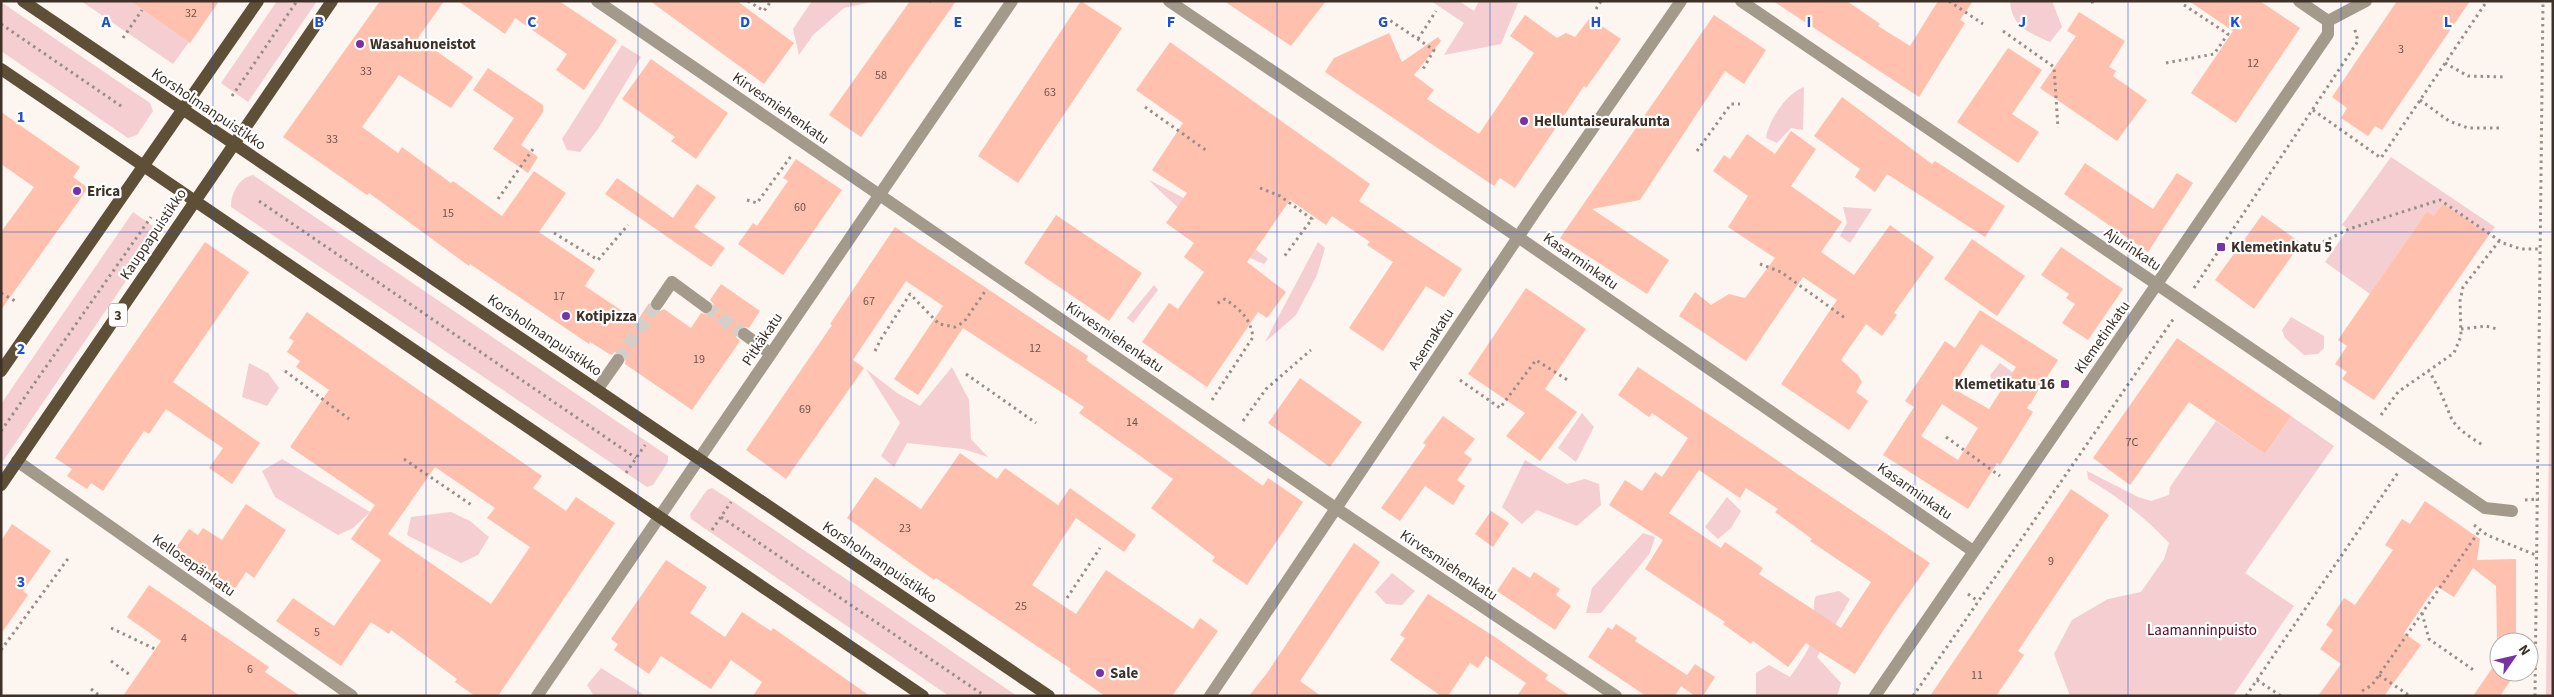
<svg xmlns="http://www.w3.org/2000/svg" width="2554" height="697" viewBox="0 0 2554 697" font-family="'Source Sans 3',sans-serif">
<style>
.green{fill:#f4ced0}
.building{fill:#ffc1ae;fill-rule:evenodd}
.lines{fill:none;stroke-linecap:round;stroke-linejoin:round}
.minor-tunnel{stroke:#d6cec8;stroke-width:12;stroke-dasharray:12 6;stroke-linecap:butt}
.path{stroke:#998f87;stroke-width:3;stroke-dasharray:2.5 4;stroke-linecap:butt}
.minor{stroke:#a39a8c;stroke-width:12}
.major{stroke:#5e4f37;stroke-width:12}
.grid{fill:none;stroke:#1d4ed8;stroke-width:1;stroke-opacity:0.55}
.poi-dot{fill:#7932a5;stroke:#fff;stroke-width:2}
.labels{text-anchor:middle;stroke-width:4.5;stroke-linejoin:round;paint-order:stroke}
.number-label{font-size:12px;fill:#6e5549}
.shield{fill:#fff;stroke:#786f68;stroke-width:1}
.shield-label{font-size:14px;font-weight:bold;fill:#3e3127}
.poi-label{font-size:15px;font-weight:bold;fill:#3e3127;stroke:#fff;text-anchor:start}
.street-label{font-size:15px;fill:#3e3127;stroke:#fff}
.park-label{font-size:15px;fill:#64031e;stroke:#fff}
.grid-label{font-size:16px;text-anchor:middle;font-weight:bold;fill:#1d4ed8;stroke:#fff;stroke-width:4.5;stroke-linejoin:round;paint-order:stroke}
</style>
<rect width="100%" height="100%" fill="#fcf5f0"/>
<path class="green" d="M 81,1 L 130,1 L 189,42 L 173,64 Z
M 277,1 L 317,1 L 248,102 L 221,83 Z
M 812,1 L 876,1 L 844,8 L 813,35 L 799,55 L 793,29 Z
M 1431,1 L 1459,1 L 1474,11 L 1479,1 L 1518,3 L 1501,44 L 1444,55 L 1464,23 Z
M 2010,1 L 2052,1 L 2062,27 L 2050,42 C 2028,32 2012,27 2010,1 Z
M 1,2 L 150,103 L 153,111 L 137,135 L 128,138 L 1,51 Z
M 622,45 L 641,57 L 598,129 L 580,152 L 567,150 L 562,139 Z
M 2553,77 L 2553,696 L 2546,696 Z
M 1804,87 L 1803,130 L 1791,128 L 1777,143 L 1766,138 C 1768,121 1787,93 1804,87 Z
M 2391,157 L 2495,227 L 2489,235 L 2434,216 L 2427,211 L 2370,294 L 2325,262 L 2348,229 L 2342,225 Z
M 253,175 L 668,456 L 668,462 L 653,485 L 647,487 L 231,207 C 231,193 239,178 253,175 Z
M 1149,180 L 1201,207 L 1268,259 L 1264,264 C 1226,249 1178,210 1149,180 Z
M 1843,207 L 1872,209 L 1850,243 L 1840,236 L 1847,223 Z
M 133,212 L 160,231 L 1,464 L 1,404 Z
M 1318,242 L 1325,248 L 1317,275 L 1296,315 L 1265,342 Z
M 1154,285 L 1158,290 L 1133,323 L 1127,318 Z
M 2291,317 L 2324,336 L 2324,348 L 2318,354 L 2304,355 L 2285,338 L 2282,330 Z
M 249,363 L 268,373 L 279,388 L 267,406 L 242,397 Z
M 2000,363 L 2037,390 L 2031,404 L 1992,381 L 1990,375 Z
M 952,367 L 969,400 L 971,439 L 988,457 L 963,449 L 907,443 L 894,467 L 881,456 L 900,423 L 866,369 L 897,393 L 920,406 Z
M 1582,413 L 1594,427 L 1576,462 L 1558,448 Z
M 2291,416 L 2334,446 L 2245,573 L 2294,606 L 2233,696 L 2070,696 L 2054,654 L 2072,620 L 2108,599 L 2141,592 L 2164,559 L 2169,543 C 2145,517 2118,497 2088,479 L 2087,471 L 2138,497 L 2151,501 L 2169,495 L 2170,487 L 2216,421 L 2265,454 Z
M 282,459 L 370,512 L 353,528 L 338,535 L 275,497 L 262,471 Z
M 1525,460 L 1567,484 L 1585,479 L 1599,484 L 1601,505 L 1577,526 L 1537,510 L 1522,524 L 1502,507 Z
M 712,488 L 732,501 L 1017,696 L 949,696 L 691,519 L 690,514 L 707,490 Z
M 1727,497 L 1741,511 L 1731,528 L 1718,539 L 1705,527 Z
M 451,512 L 470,521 L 489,537 L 478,555 L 461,563 L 407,535 L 411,517 Z
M 1643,533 L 1655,537 L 1650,553 L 1601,613 L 1586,613 L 1592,588 Z
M 1392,573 L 1415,591 L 1402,605 L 1386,604 L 1375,592 Z
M 1839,591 L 1850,599 L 1817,657 L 1841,683 L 1837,696 L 1756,696 L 1756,673 L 1769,665 L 1790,677 C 1800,663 1813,645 1815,628 C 1817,617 1811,607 1816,596 Z
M 601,668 L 646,696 L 594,696 L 587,685 Z"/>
<path class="building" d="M 130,1 L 219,1 L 190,43 Z
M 380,1 L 444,1 L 418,38 L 473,77 L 451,108 L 399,75 L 362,127 L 398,153 L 402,147 L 451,183 L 453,181 L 502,216 L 534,171 L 566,193 L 539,232 L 595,270 L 585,286 L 637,321 L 649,303 L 653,311 L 660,311 L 664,309 L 691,328 L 701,313 L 709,315 L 713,311 L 714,304 L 710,300 L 721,284 L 760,311 L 749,328 L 741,326 L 737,330 L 736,337 L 740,341 L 692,410 L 625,364 L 626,357 L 622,353 L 615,352 L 611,355 L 590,342 L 589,344 L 470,264 L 469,266 L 369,193 L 367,195 L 283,137 Z
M 458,1 L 559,1 L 617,40 L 584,90 L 556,70 L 567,54 L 515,18 L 505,34 Z
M 650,1 L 737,1 L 794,43 L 764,84 Z
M 910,1 L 956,1 L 861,137 L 829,115 Z
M 1081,1 L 1122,28 L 1018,183 L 978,156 Z
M 1224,1 L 1326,1 L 1291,46 Z
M 1773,1 L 1847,1 L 1880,24 L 1878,26 L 1910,46 L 1938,1 L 1973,1 L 1960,20 L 1965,23 L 1919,97 Z
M 2189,1 L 2260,1 L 2300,28 L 2236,123 L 2191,93 L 2233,31 Z
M 2397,1 L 2470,1 L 2382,130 L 2375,126 L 2368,136 L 2341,118 L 2347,108 L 2332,97 Z
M 2079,12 L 2125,41 L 2109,67 L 2116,71 L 2113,76 L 2147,100 L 2117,141 L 2040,88 L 2076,36 L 2067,31 Z
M 1525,15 L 1557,38 L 1566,33 L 1575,37 L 1590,18 L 1621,39 L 1586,88 L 1584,86 L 1515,188 L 1500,178 L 1494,186 L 1325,72 L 1334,58 L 1389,33 L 1402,62 L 1438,37 L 1441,41 L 1414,75 L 1434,90 L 1427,99 L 1479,134 L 1534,53 L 1510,36 Z
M 1714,15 L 1766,50 L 1744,84 L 1725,71 L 1640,200 L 1592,209 L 1669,260 L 1647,294 L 1560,238 Z
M 1170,42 L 1370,184 L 1359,201 L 1462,269 L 1444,297 L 1426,286 L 1383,351 L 1349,328 L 1393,262 L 1367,245 L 1370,242 L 1332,216 L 1326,225 L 1290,200 L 1247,262 L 1286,292 L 1267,318 L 1258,312 L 1207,387 L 1142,342 L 1169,303 L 1178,309 L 1204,272 L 1184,257 L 1194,243 L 1166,223 L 1187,193 L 1152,170 L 1183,123 L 1136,90 Z
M 2008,48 L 2042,70 L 2012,114 L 2039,132 L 2018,163 L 1957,122 Z
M 651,59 L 728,113 L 696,159 L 671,141 L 675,137 L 622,99 Z
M 488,68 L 543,105 L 543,112 L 521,145 L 538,157 L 528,173 L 493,149 L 514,118 L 473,90 Z
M 1842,97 L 1932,164 L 1935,161 L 2005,206 L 1985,237 L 1887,174 L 1875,192 L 1855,177 L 1860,169 L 1814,136 Z
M 1,112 L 80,167 L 73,177 L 88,188 L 1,310 L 1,232 L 34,187 L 1,164 Z
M 1791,131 L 1816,149 L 1791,186 L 1842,222 L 1821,252 L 1854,275 L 1890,225 L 1934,257 L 1894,313 L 1897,315 L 1882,336 L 1866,324 L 1841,360 L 1858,375 L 1862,382 L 1856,392 L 1868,401 L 1849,430 L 1781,384 L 1837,300 L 1803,277 L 1746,361 L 1679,316 L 1695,292 L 1711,305 L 1729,294 L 1745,298 L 1775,258 L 1728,227 L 1748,196 L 1713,171 L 1724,155 L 1730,159 L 1747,134 L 1775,154 Z
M 796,159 L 842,190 L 783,275 L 738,244 L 753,223 L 757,226 L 788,181 L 783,178 Z
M 2085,163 L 2153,209 L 2177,173 L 2193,183 L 2148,252 L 2064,194 Z
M 617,178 L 673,218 L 697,184 L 716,197 L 694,227 L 725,248 L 711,267 L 605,194 Z
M 2443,204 L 2489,235 L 2374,400 L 2342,379 L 2347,372 L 2335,364 L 2347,346 L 2338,340 L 2427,211 L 2434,216 Z
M 1056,215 L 1142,273 L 1109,321 L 1024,263 Z
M 2262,215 L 2301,243 L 2254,309 L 2215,280 Z
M 895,227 L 1088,356 L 1086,360 L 1263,486 L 1268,478 L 1303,502 L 1247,585 L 1212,561 L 1215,557 L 1151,508 L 1173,479 L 1079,413 L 1084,407 L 963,328 L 918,395 L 894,379 L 943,306 L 906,281 L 853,360 L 864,368 L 786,479 L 746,450 L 832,325 L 830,324 Z
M 1972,239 L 2025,276 L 1997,316 L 1944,279 Z
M 205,242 L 249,272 L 173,382 L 260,443 L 232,484 L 209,468 L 223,448 L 166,409 L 149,434 L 144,431 L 103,491 L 91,483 L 87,489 L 67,476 L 72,469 L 55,458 Z
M 2061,247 L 2123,289 L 2088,340 L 2062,323 L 2075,304 L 2066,298 L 2069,294 L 2041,275 Z
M 1526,288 L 1586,329 L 1545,389 L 1577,412 L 1540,461 L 1506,436 L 1525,413 L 1468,374 Z
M 1980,310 L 2058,360 L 2027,408 L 2033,412 L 2000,465 L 1997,463 L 1968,509 L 1883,455 L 1914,407 L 1905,401 L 1945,341 L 1955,348 ZM 1981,344 L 2016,367 L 1989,409 L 1952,388 ZM 1942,404 L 1978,428 L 1958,460 L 1921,436 Z
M 307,312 L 542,476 L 533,488 L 566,511 L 576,497 L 615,523 L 498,696 L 475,696 L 455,682 L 457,679 L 391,630 L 389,634 L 371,622 L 341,666 L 276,621 L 293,598 L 334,626 L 381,560 L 351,539 L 375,505 L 290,447 L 329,390 L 296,367 L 300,361 L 287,352 L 294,341 L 289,338 ZM 435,467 L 495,508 L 487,518 L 530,547 L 491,604 L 388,534 Z
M 2177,338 L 2291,416 L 2265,454 L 2189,402 L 2130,485 L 2093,458 Z
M 1638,367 L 1930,563 L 1892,617 L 1855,674 L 1806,643 L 1788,667 L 1753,641 L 1751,644 L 1723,624 L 1725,622 L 1645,569 L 1663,540 L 1609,505 L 1625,480 L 1642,491 L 1655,472 L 1662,477 L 1688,438 L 1652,413 L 1649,417 L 1618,395 ZM 1699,470 L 1740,498 L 1746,488 L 1778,509 L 1775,512 L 1812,539 L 1810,541 L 1871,582 L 1841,628 L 1759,574 L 1763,568 L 1725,542 L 1721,548 L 1669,513 Z
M 1300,378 L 1362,422 L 1330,467 L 1268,423 Z
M 1443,416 L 1475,439 L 1464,453 L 1472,459 L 1457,480 L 1465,486 L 1453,505 L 1425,486 L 1400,521 L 1381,508 L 1426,445 L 1423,443 Z
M 960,453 L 997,479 L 1005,468 L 1058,505 L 1070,488 L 1136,535 L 1124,552 L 1076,518 L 1032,585 L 1076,614 L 1106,570 L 1193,629 L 1200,618 L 1218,631 L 1172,696 L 1105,696 L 1069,671 L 1071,669 L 936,578 L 934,580 L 847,518 L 875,477 L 921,509 Z
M 2071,489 L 2109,515 L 2018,651 L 2024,655 L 1996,696 L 1930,696 Z
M 2425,501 L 2480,539 L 2477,560 L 2516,559 L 2516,642 L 2497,642 L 2496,586 L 2473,568 L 2454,597 L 2436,586 L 2404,633 L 2421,645 L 2384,696 L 2318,696 L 2341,664 L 2320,649 L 2333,630 L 2326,625 L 2344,598 L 2355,605 L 2393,550 L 2385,545 L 2402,519 L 2410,524 Z
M 246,504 L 286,530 L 254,578 L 246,572 L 233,592 L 173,552 L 189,529 L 198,535 L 203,528 L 222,540 Z
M 1491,511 L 1509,523 L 1493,547 L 1475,534 Z
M 12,524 L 51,551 L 23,591 L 28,595 L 1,634 L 1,541 Z
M 1354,543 L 1380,562 L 1300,681 L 1321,696 L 1249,696 L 1267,673 Z
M 666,560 L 707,587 L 690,613 L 725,637 L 742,612 L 771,631 L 773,628 L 870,696 L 753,696 L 762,682 L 731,660 L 711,689 L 661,656 L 649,674 L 614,650 L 618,644 L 611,639 Z
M 1513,567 L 1530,578 L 1534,572 L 1560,589 L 1556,595 L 1571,606 L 1555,630 L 1497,591 Z
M 149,585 L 269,667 L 265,672 L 300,696 L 123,696 L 161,641 L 127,617 Z
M 1428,594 L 1498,639 L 1548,675 L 1545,679 L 1570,696 L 1517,696 L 1526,683 L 1486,656 L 1478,668 L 1470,663 L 1448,696 L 1441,696 L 1390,660 L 1405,638 L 1400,635 Z
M 1616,624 L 1637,638 L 1635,641 L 1687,675 L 1695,664 L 1715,677 L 1703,696 L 1695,696 L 1681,686 L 1675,696 L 1646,696 L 1588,657 L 1608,627 L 1612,630 Z
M 2495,664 L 2499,667 L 2499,672 L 2506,672 L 2513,677 L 2500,696 L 2473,696 Z"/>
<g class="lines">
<path class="minor-tunnel" d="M 706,307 L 744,334
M 618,360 L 657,304"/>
<path class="path" d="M 748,1 L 764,11 L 771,1
M 930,1 L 931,2
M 1949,1 L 1983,24
M 2092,1 L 2093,5
M 1596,9 L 1601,1
M 1385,17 L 1434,50 L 1423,69
M 1,24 L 124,108
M 2003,31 L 2054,67 L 2058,128
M 123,38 L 142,10
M 1418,39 L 1436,11
M 2166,63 L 2214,54 L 2228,34 L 2181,3
M 2445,63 L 2468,76 L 2505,77
M 232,96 L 297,1
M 2420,100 L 2449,121 L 2468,128 L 2503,128
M 1145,107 L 1207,151
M 2313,110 L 2381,158 L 2487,1
M 1697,151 L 1731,104 L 1740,104
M 1260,188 L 1280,196 L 1312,219 L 1283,258
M 498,199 L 533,149
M 747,200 L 757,203 L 791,156
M 259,201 L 636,458
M 554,233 L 598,260 L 628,225
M 2323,242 L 2349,229 L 2440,200 L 2503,243 L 2521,249 L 2540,249
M 1760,264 L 1781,272 L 1845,318
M 2194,288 L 2358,41 L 2354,27
M 1,293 L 17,302
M 2461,329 L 2486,326 L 2497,329
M 875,351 L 881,339 L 910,294 L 939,324 L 955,327 L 964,322 L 986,290
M 2428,370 C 2438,385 2443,398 2450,415 C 2455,429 2472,438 2484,446
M 285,371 L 349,419
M 966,374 L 1036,423
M 1460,380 L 1500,408 L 1536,360 L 1569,381
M 1212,400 L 1253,337 C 1250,317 1240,310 1225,299 L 1216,304
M 2381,415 L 2398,392 L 2454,353 L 2461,336 L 2460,301 L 2463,287 L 2500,240
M 1243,421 L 1266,389 L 1311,350
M 1,431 L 151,217
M 1946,437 L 2000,476
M 404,459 L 473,506
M 626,473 L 645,445
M 2525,500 L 2539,499
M 721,517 L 985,696
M 2474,525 L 2487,535 L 2538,556
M 712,530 L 731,502
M 1968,594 L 1978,601
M 1067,598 L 1100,548
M 2422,613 L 2429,639 L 2475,671
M 111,628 L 155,649
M 1,650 L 70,556
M 111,661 L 130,675
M 2379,675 L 2410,696
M 2257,680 L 2281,696
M 91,689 L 100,696
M 2362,691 L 2372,685 L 2480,530
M 1913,696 L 2174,318
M 2246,696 L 2399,471
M 2535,696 L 2543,1"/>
<path class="minor" d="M 597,1 L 1337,509 L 1616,696
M 1169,1 L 1518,237 L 1973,551
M 1741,1 L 2485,508 L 2512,511
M 2299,1 L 2328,21
M 2328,21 L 2366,1
M 657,304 L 672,282 L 706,307
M 744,334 L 771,354
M 597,390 L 618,360
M 17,461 L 352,696
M 537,696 L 1012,1
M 1210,696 L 1537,209 L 1681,1
M 1875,696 L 2328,34 L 2328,21"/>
<path class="major" d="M 23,1 L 1049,696
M 1,69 L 923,696
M 1,371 L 258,1
M 1,485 L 332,1"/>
</g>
<path class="grid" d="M 213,1 L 213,696M 426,1 L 426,696M 638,1 L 638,696M 851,1 L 851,696M 1064,1 L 1064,696M 1277,1 L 1277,696M 1490,1 L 1490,696M 1703,1 L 1703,696M 1915,1 L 1915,696M 2128,1 L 2128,696M 2341,1 L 2341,696M 1,232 L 2553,232M 1,465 L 2553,465"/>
<g class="poi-dot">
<circle cx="360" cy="44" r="5"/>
<circle cx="1524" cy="121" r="5"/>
<circle cx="77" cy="191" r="5"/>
<rect x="2216" y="242" width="10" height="10" rx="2.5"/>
<circle cx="566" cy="316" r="5"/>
<rect x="2060" y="379" width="10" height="10" rx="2.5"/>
<circle cx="1100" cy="673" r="5"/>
</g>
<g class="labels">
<g class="number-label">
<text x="191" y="17">32</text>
<text x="2401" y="53">3</text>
<text x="2253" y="67">12</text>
<text x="366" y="75">33</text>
<text x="881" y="79">58</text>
<text x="1050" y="96">63</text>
<text x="332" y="143">33</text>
<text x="800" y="211">60</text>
<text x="448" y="217">15</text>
<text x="559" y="300">17</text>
<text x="869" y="305">67</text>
<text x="1035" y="352">12</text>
<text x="699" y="363">19</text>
<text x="805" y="413">69</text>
<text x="1132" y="426">14</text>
<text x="2132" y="446">7C</text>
<text x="905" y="532">23</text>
<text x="2051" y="565">9</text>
<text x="1021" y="610">25</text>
<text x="317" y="636">5</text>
<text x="184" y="642">4</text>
<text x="250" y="673">6</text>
<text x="1977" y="679">11</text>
</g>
<rect class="shield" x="109" y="303.5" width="18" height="23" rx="4"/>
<g class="shield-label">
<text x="118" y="320">3</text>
</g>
<g class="poi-label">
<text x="370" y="49">Wasahuoneistot</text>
<text x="1534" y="126">Helluntaiseurakunta</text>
<text x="87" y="196">Erica</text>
<text x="2231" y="252">Klemetinkatu 5</text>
<text x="576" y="321">Kotipizza</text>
<text x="2055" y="389" text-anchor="end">Klemetikatu 16</text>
<text x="1110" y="678">Sale</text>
</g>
<g class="street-label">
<text transform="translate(781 108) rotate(35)" y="5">Kirvesmiehenkatu</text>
<text transform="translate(209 109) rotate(34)" y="5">Korsholmanpuistikko</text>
<text transform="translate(153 234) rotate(-56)" y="5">Kauppapuistikko</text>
<text transform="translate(2133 249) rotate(34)" y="5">Ajurinkatu</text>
<text transform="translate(1581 261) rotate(35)" y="5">Kasarminkatu</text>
<text transform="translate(545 335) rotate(34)" y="5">Korsholmanpuistikko</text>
<text transform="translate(1115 337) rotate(34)" y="5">Kirvesmiehenkatu</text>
<text transform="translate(2102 337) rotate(-55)" y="5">Klemetinkatu</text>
<text transform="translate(762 339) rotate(-56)" y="5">Pitkäkatu</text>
<text transform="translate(1431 339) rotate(-57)" y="5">Asemakatu</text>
<text transform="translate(1915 491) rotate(35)" y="5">Kasarminkatu</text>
<text transform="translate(880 562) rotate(34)" y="5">Korsholmanpuistikko</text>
<text transform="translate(194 565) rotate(35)" y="5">Kellosepänkatu</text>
<text transform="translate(1449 565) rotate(34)" y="5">Kirvesmiehenkatu</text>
</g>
<g class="park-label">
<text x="2202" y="635">Laamanninpuisto</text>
</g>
</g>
<g class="grid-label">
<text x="106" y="27">A</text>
<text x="319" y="27">B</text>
<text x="532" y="27">C</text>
<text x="745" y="27">D</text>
<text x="958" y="27">E</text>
<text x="1171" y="27">F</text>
<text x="1383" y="27">G</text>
<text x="1596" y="27">H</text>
<text x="1809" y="27">I</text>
<text x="2022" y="27">J</text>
<text x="2235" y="27">K</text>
<text x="2448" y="27">L</text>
<text x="21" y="122">1</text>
<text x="21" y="354">2</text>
<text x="21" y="587">3</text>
</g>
<rect width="2554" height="697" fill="none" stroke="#3e3127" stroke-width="5"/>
<g transform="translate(2514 657) rotate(56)"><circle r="24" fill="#ffffff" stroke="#b2ada9"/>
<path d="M0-4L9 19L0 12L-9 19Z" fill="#7932a5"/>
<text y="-8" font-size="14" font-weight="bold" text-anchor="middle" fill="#3e3127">N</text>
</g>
</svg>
